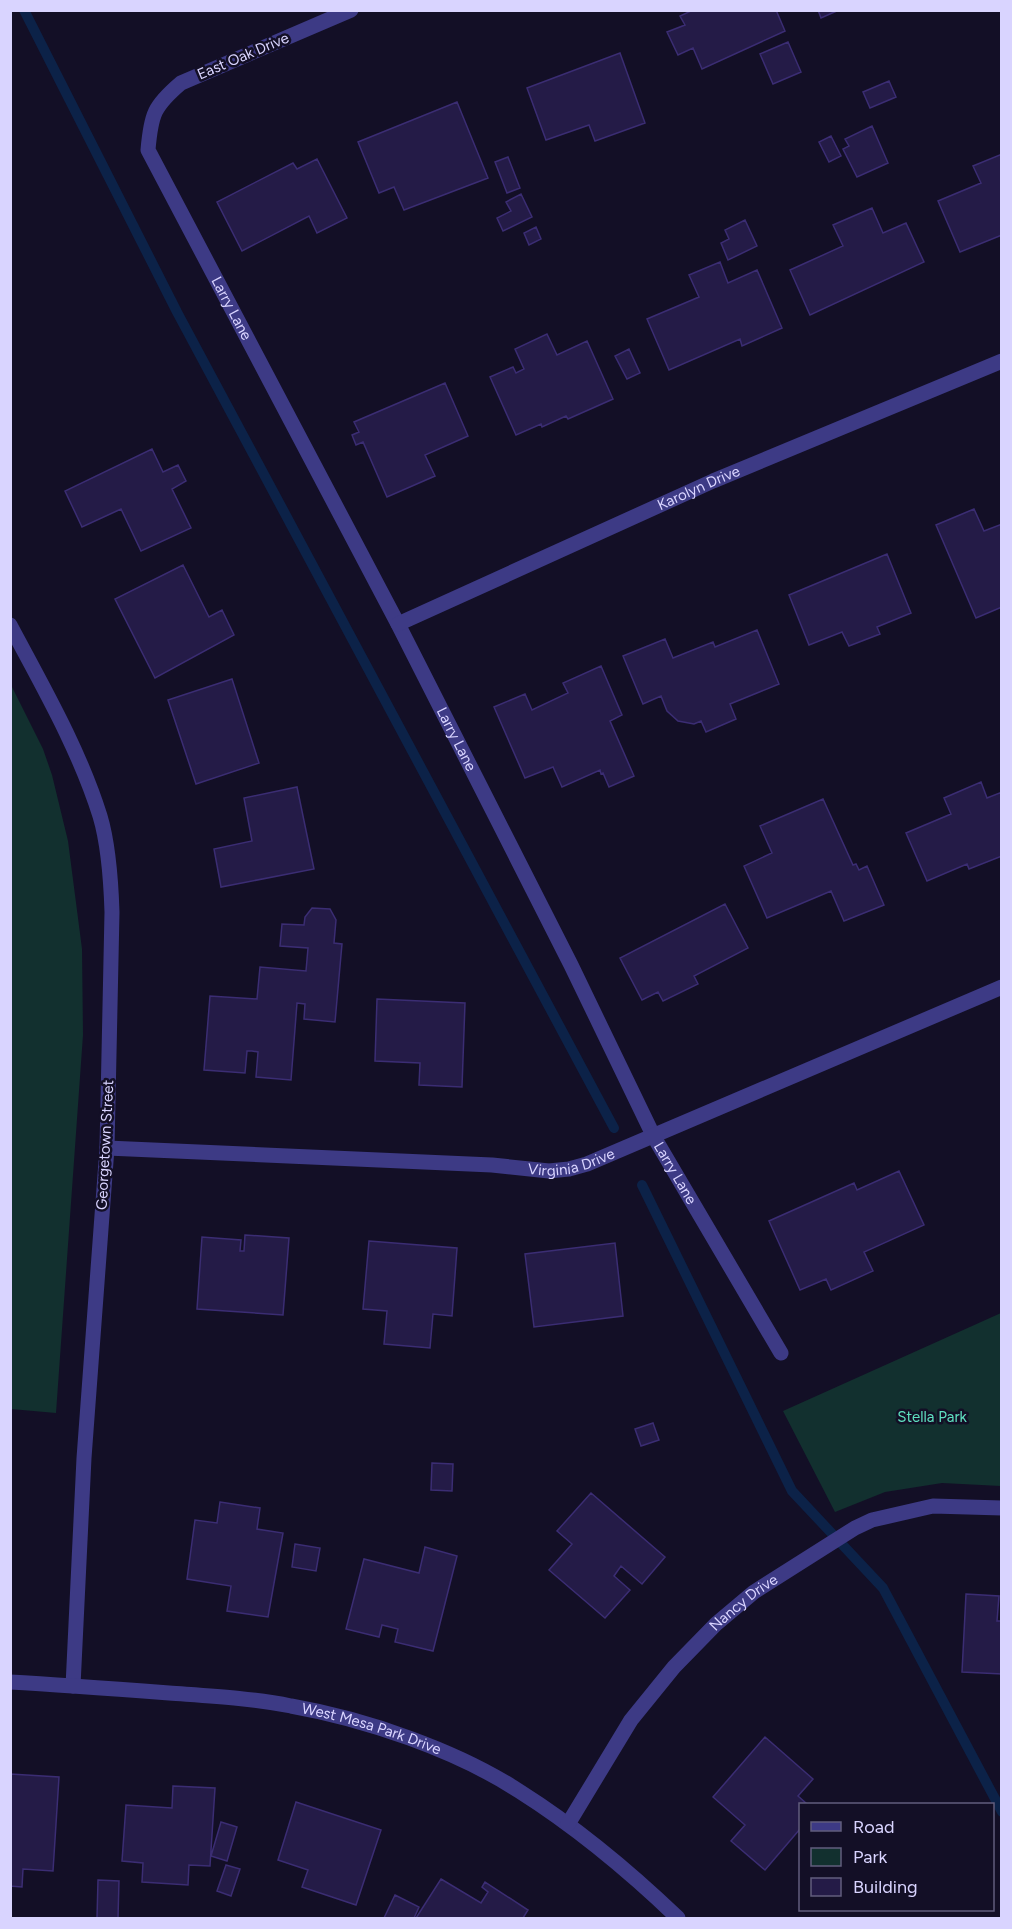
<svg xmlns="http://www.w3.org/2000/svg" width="1012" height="1929" viewBox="0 0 1012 1929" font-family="Figtree,sans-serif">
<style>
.green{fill:#12302f}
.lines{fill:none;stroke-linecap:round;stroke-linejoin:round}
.stream{stroke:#0c2248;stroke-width:10}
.building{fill:#241b47;stroke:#3b2d73;stroke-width:1.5}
.minor{stroke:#3d3a85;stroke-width:15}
.labels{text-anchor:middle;stroke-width:5;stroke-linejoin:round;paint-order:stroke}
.street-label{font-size:15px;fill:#d9d4ff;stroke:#130f26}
.park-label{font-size:15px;fill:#5fe0c0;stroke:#130f26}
</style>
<rect width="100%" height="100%" fill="#130f26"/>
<path class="green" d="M 11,685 L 43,749 L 52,775 L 68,841 L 82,949 L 83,1035 L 56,1413 L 11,1409 Z
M 1001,1313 L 1001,1486 L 942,1483 L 885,1492 L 835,1512 L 783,1411 Z"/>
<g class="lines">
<path class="stream" d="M 24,10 L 177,312 L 614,1128
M 642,1185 L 792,1491 L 883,1588 L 1002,1812"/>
</g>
<path class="building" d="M 693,10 L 776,10 L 785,31 L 702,69 L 693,48 L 678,55 L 667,32 L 685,25 L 680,16 Z
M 818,10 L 839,10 L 821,18 Z
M 788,42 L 801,72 L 773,84 L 760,54 Z
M 620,53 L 645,123 L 595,141 L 589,125 L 546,140 L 527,88 Z
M 889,81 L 896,97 L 870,108 L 863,92 Z
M 457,102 L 488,178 L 404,210 L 394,187 L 379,193 L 358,142 Z
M 872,126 L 888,163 L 857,177 L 843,149 L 849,146 L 845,139 Z
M 831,136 L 841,156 L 829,162 L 819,142 Z
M 1002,154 L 1002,235 L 960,252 L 938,201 L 981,183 L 973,166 Z
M 508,157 L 520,188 L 507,193 L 495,162 Z
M 317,159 L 347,218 L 317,233 L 309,216 L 242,251 L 217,202 L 293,163 L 297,169 Z
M 521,194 L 532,217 L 503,231 L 497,218 L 511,211 L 506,202 Z
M 872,208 L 883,233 L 906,223 L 924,262 L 810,315 L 790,270 L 843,246 L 833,225 Z
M 745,220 L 757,246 L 728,260 L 721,243 L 729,239 L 725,230 Z
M 536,227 L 541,239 L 529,245 L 524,233 Z
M 720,262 L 728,283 L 757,270 L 782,328 L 742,346 L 740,339 L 669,370 L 647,319 L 699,297 L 689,275 Z
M 547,334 L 557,355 L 587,341 L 613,399 L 568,419 L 566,416 L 542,427 L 541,424 L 516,435 L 490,377 L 513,367 L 516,373 L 524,369 L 515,349 Z
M 629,349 L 640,373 L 627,379 L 615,356 Z
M 445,383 L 468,436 L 425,455 L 435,476 L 387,497 L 363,442 L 356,445 L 352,435 L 359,432 L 354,422 Z
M 152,449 L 163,472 L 178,465 L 186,481 L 172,489 L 191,528 L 141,551 L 121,509 L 82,527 L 65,491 Z
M 974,509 L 984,531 L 1002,524 L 1002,607 L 976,618 L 936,525 Z
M 887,554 L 911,613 L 877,627 L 880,634 L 849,646 L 842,632 L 809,645 L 789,595 Z
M 183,565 L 209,617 L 222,610 L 234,635 L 155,678 L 115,599 Z
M 757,630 L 779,684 L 730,704 L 736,719 L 706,732 L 701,721 L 694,724 L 678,721 L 667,711 L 661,696 L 643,704 L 623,656 L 665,639 L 673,658 L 713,642 L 715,647 Z
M 601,666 L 622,715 L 610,721 L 634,776 L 609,787 L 603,773 L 601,774 L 600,770 L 562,787 L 553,767 L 525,778 L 494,707 L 525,694 L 532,710 L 568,693 L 563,683 Z
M 232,679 L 259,763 L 196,784 L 168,700 Z
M 981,782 L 987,798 L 1002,792 L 1002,856 L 969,869 L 967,864 L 927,881 L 906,833 L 951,814 L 944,798 Z
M 297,787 L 314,869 L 221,887 L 214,849 L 252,841 L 244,798 Z
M 823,799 L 853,865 L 856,864 L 859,870 L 867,866 L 884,905 L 844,921 L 831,891 L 767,918 L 744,866 L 772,853 L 760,826 Z
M 725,904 L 748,948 L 694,976 L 698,984 L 663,1001 L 658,992 L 642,1000 L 620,958 Z
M 312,908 L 330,909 L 336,920 L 334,943 L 342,944 L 335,1022 L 304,1019 L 305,1004 L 297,1003 L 291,1080 L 256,1077 L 258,1052 L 252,1051 L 247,1051 L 245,1073 L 204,1070 L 210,996 L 257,999 L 260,967 L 306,971 L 308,948 L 280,946 L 282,924 L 304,925 L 305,917 Z
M 377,999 L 465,1003 L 462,1087 L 419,1085 L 420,1063 L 375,1061 Z
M 899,1171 L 924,1225 L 864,1252 L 873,1271 L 831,1290 L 826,1279 L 800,1290 L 769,1221 L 854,1183 L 857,1190 Z
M 245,1235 L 289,1238 L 283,1315 L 197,1309 L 202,1237 L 241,1240 L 240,1251 L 244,1251 Z
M 369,1241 L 457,1248 L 452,1316 L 433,1314 L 430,1348 L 384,1344 L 387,1311 L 363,1309 Z
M 615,1243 L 623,1316 L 534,1327 L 525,1254 Z
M 653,1423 L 659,1440 L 641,1446 L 635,1429 Z
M 432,1463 L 453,1464 L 452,1491 L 431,1490 Z
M 591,1493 L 665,1557 L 642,1584 L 621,1566 L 614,1576 L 630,1590 L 605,1618 L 549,1570 L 572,1544 L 557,1531 Z
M 220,1502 L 260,1508 L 257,1529 L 283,1533 L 268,1617 L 227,1611 L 231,1586 L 187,1579 L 195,1520 L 217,1523 Z
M 295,1544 L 320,1548 L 316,1571 L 292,1567 Z
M 425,1547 L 457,1556 L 433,1651 L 395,1642 L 398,1629 L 382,1625 L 379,1637 L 346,1629 L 364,1559 L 419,1573 Z
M 966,1594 L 999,1596 L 997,1621 L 1002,1621 L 1002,1674 L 962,1672 Z
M 765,1737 L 813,1779 L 798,1796 L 807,1804 L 800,1804 L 800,1829 L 765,1870 L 731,1841 L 745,1825 L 713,1797 Z
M 10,1774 L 59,1777 L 53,1871 L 23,1869 L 22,1887 L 10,1886 Z
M 173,1786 L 215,1788 L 210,1866 L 189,1865 L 188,1885 L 142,1882 L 143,1863 L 122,1861 L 126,1805 L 172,1808 Z
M 296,1802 L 381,1830 L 356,1905 L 302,1887 L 308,1870 L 278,1860 Z
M 221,1822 L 237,1827 L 227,1861 L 211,1856 Z
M 226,1865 L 240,1869 L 231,1896 L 217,1891 Z
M 441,1879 L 481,1903 L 488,1892 L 482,1887 L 485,1882 L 528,1910 L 523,1918 L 416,1918 Z
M 98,1880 L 119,1881 L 118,1918 L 97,1918 Z
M 395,1895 L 419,1907 L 414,1918 L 384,1918 Z"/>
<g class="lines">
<g class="minor">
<path id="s1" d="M 351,10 L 181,83 C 154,106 151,114 148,150 L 398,624 L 571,965 L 654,1137 L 781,1353"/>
<path id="s2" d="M 398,624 L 713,481 L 1002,361"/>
<path d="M 10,625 C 43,687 79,749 100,816 C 109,846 111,881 112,912 L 107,1148 L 84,1458 L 73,1686"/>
<path id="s3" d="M 107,1148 L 492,1165 L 549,1171 L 569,1169 L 587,1164 L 1002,987"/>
<path id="s4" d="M 10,1682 C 63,1685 116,1689 169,1693 C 210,1696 251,1698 291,1706 C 365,1719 456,1750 519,1791 C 576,1827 629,1871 678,1918"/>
<path id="s5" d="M 568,1824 L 631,1720 L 674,1667 L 716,1624 L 754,1592 L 855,1528 L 872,1520 L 933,1506 L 1002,1508"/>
</g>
</g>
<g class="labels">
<g class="street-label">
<text transform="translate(243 56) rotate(-23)" y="5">East Oak Drive</text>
<text dy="5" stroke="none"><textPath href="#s1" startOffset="442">Larry Lane</textPath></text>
<text dy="5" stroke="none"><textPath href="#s2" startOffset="330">Karolyn Drive</textPath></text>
<text dy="5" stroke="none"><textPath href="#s1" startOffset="928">Larry Lane</textPath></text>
<text transform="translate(105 1145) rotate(-87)" y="5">Georgetown Street</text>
<text dy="5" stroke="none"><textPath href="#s3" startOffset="466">Virginia Drive</textPath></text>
<text dy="5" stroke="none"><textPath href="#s1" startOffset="1414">Larry Lane</textPath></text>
<text dy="5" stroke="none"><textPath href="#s5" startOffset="285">Nancy Drive</textPath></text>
<text dy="5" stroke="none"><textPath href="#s4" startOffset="366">West Mesa Park Drive</textPath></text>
</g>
<g class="park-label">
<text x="932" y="1422">Stella Park</text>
</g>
</g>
<rect width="1012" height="1929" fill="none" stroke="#d9d4ff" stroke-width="24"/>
<rect x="799" y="1803" width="195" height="108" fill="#130f26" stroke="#625e7d" stroke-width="1.5"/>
<rect x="811" y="1822" width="30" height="9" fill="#3d3a85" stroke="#625e7d" stroke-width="1.5"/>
<text x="853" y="1833" font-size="18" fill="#d9d4ff">Road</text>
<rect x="811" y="1848" width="30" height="18" fill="#12302f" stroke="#625e7d" stroke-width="1.5"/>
<text x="853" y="1863" font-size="18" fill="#d9d4ff">Park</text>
<rect x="811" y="1878" width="30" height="18" fill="#241b47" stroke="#625e7d" stroke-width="1.5"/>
<text x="853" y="1893" font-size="18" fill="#d9d4ff">Building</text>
</svg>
